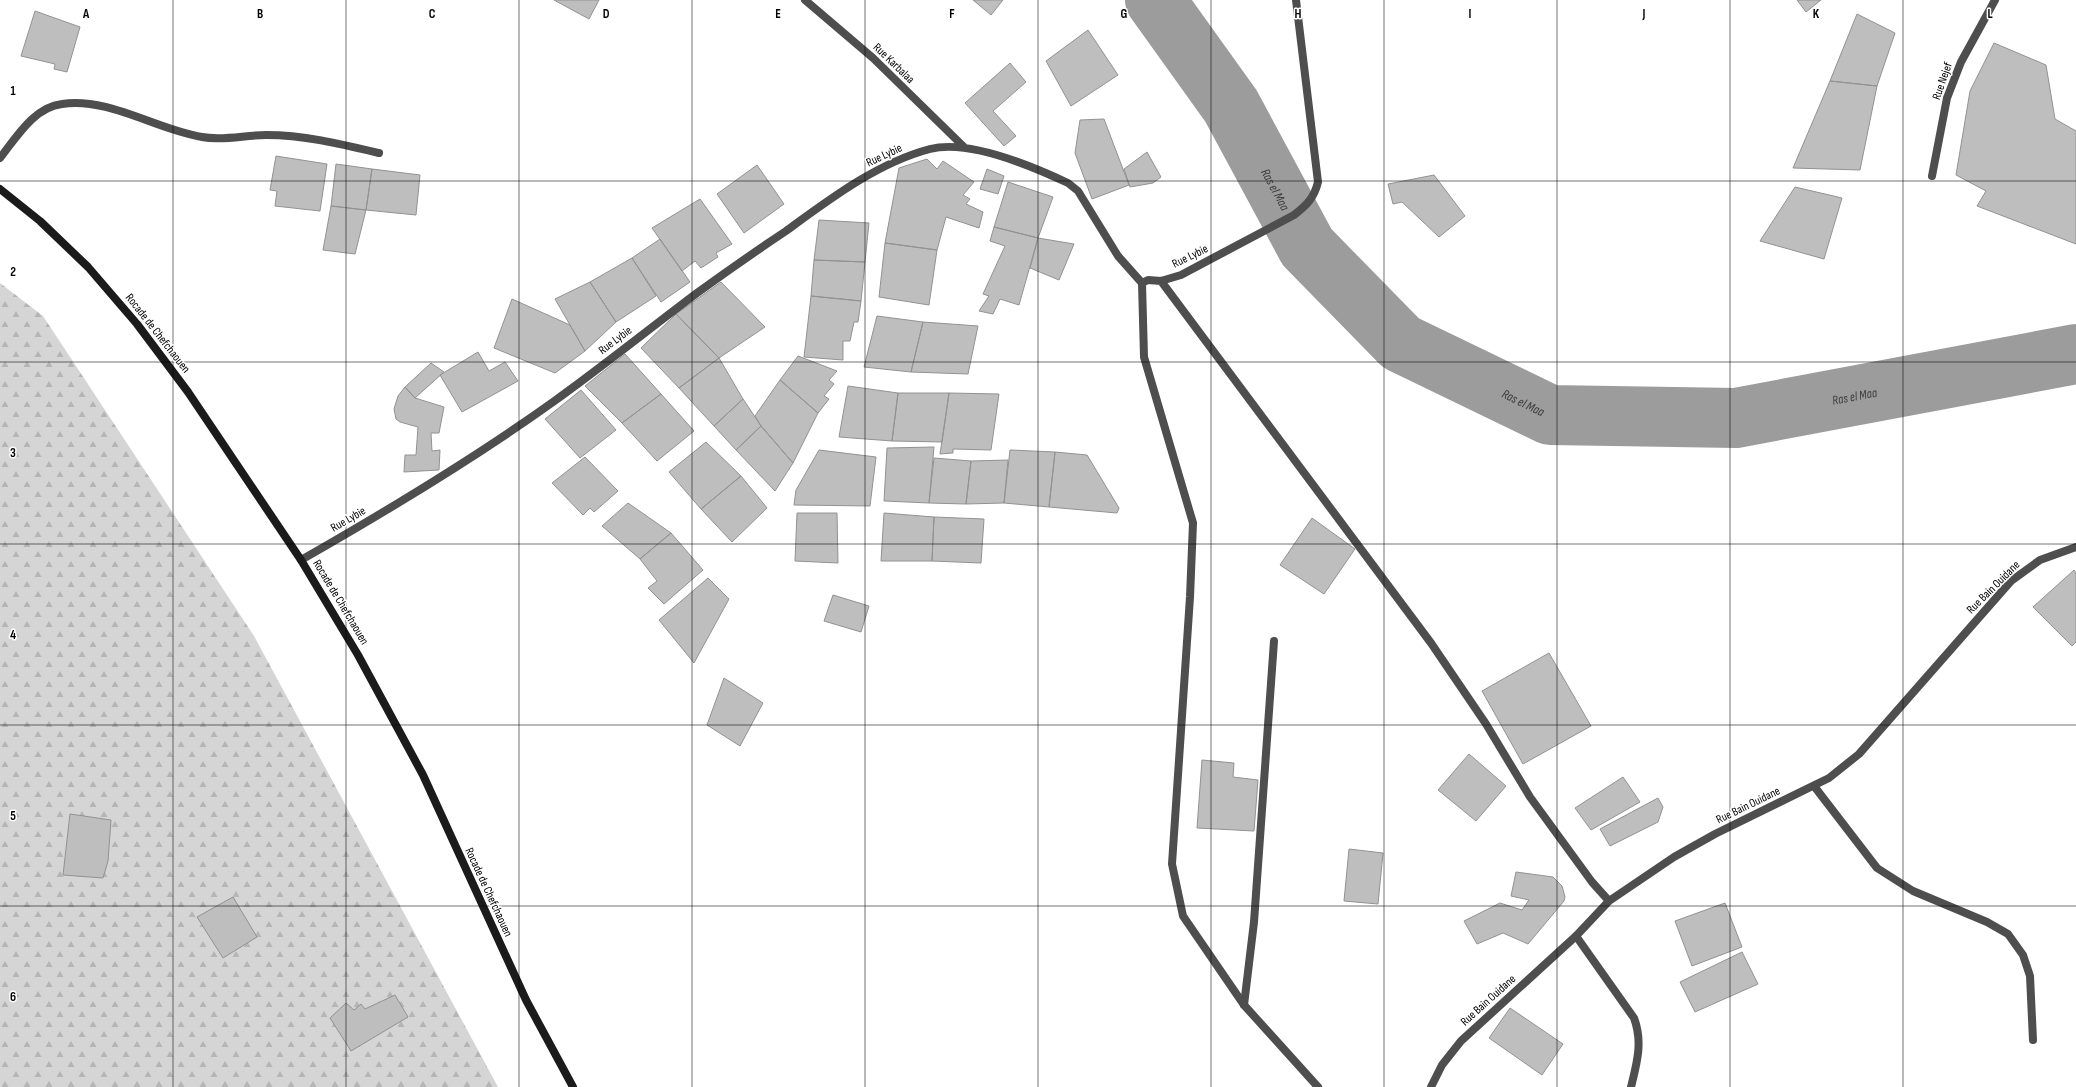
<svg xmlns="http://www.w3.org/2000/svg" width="2076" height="1087" viewBox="0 0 2076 1087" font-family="'Sofia Sans Condensed',sans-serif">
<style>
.forest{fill:url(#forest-firs)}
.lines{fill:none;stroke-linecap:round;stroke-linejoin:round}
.river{stroke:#9c9c9c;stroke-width:60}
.building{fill:#bebebe;stroke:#929292}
.lane{stroke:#4e4e4e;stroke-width:8}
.street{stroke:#4e4e4e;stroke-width:8}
.secondary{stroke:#1b1b1b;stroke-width:8}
.grid{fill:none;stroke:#000;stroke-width:1;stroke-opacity:0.55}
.labels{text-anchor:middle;stroke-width:3;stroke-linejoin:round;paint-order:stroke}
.street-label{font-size:12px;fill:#000;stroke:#fff}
.water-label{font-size:13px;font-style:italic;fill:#3d3d3d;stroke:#fff}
.grid-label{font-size:13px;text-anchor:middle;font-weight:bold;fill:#000;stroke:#fff;stroke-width:3;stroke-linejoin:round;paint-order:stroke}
</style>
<defs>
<pattern id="forest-firs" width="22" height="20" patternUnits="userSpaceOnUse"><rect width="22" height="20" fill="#d5d5d5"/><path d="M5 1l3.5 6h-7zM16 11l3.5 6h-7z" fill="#b5b5b5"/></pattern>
</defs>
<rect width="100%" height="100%" fill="#fff"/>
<path class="forest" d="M 0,283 L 43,316 L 254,636 L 498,1087 L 0,1087 Z"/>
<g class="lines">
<path class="river" id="s1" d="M 1155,0 L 1231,106 L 1307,247 L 1401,343 L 1550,415 L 1736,418 L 2076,354"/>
</g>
<path class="building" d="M 554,0 L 599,0 L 589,19 Z
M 973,0 L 1003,0 L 991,15 Z
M 1797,0 L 1821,0 L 1806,12 Z
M 35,11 L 80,27 L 67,72 L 54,69 L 55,64 L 21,56 Z
M 1857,14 L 1895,33 L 1877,86 L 1830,81 Z
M 1088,30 L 1118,75 L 1071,106 L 1046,61 Z
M 1994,43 L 2046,65 L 2055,119 L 2076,131 L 2076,244 L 1977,206 L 1986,191 L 1956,175 L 1970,91 Z
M 1010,63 L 1026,82 L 993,111 L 1016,136 L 1004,146 L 965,103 Z
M 1830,81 L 1877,86 L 1860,170 L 1793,168 Z
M 1104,119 L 1129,185 L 1092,199 L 1075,153 L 1080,120 Z
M 1147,152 L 1161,177 L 1153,183 L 1130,187 L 1124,169 Z
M 276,156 L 327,164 L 320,211 L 275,206 L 277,191 L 270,190 Z
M 927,159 L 937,169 L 943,161 L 974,182 L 963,195 L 970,199 L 966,204 L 983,212 L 979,228 L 946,217 L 937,250 L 885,243 L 899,168 Z
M 336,164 L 372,169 L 366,210 L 331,206 Z
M 757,165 L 784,204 L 744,233 L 717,194 Z
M 372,169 L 420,175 L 416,215 L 366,210 Z
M 987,169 L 1004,176 L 998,194 L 980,189 Z
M 1434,175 L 1465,216 L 1439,237 L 1402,202 L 1393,204 L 1388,184 Z
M 1008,182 L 1053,197 L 1038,238 L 994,227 Z
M 1795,187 L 1842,198 L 1824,259 L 1760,241 Z
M 700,199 L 732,244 L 716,253 L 718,257 L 701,268 L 695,261 L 682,271 L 652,228 Z
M 331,206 L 366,210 L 355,254 L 323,250 Z
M 819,220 L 869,223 L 865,262 L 814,260 Z
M 994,227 L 1038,238 L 1019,305 L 1000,299 L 993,314 L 979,311 L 989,296 L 983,294 L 1005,246 L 990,241 Z
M 1038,238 L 1074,244 L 1059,280 L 1030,268 Z
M 660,239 L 690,282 L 661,302 L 632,258 Z
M 885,243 L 937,250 L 929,305 L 879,297 Z
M 632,258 L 656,296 L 616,322 L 590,282 Z
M 814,260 L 865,262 L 861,301 L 811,296 Z
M 590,282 L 616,322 L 585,351 L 555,299 Z
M 721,282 L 765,327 L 719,358 L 676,314 Z
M 811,296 L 861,301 L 858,322 L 854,322 L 850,341 L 843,341 L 843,360 L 804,357 Z
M 512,299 L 570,325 L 585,351 L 555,373 L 494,348 Z
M 676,314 L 719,358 L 679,388 L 641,348 Z
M 877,316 L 923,322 L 911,372 L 864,367 Z
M 923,322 L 978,326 L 968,374 L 911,372 Z
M 478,352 L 489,371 L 505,362 L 518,381 L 462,412 L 440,375 Z
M 625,354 L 661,394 L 622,423 L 585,386 Z
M 798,356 L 837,371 L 829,380 L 834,384 L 824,396 L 829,399 L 818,413 L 780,380 Z
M 719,358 L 743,399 L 714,426 L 679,388 Z
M 431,363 L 444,372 L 415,398 L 405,387 Z
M 780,380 L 818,413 L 793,463 L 761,426 L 755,416 Z
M 848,386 L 898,393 L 892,441 L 839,437 Z
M 405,387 L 415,398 L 444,407 L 439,433 L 431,433 L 432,451 L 440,450 L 439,470 L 404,472 L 405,455 L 416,455 L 418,427 L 400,422 L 396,419 L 394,409 L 398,396 Z
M 581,390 L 616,430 L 580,458 L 545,419 Z
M 898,393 L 949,393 L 942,442 L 892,441 Z
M 949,393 L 999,394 L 991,450 L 953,449 L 953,453 L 940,454 Z
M 661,394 L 694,431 L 657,461 L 622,423 Z
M 743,399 L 761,426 L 736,450 L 714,426 Z
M 761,426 L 793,463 L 775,491 L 736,450 Z
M 706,442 L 741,476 L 701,509 L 669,472 Z
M 934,447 L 929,503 L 884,501 L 887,448 Z
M 819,450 L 876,457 L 870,506 L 794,505 L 796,490 Z
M 1010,450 L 1055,452 L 1049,507 L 1004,503 Z
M 1055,452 L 1087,455 L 1119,508 L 1117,513 L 1049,507 Z
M 585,457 L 618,491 L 594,512 L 590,508 L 583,515 L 552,483 Z
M 934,458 L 971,461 L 966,504 L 929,503 Z
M 1008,460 L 1004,503 L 966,504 L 971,461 Z
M 741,476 L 767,508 L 732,542 L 701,509 Z
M 628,503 L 671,533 L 640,559 L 602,526 Z
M 797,513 L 837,513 L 838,563 L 795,561 Z
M 884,513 L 934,517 L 932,561 L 881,561 Z
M 934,517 L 984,519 L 981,563 L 932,561 Z
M 1312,518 L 1355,549 L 1324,594 L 1280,565 Z
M 671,533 L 703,570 L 664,604 L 648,588 L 657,581 L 640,559 Z
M 2074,570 L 2076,573 L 2076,642 L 2072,646 L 2033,607 Z
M 708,578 L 729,599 L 694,663 L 659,620 Z
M 833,595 L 869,606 L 861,632 L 824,621 Z
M 1549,653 L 1591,726 L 1523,764 L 1482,691 Z
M 724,678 L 763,703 L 740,746 L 707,725 Z
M 1469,754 L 1506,786 L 1476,821 L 1438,790 Z
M 1202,760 L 1234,763 L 1233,777 L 1258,780 L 1254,831 L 1197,828 Z
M 1623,777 L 1640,802 L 1591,830 L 1575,808 Z
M 1658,798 L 1663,807 L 1658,822 L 1610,846 L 1600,829 Z
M 70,814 L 111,820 L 108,861 L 103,878 L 63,875 Z
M 1349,849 L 1383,853 L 1378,904 L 1344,901 Z
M 1516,872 L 1553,877 L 1562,886 L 1565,897 L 1564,901 L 1528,944 L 1503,933 L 1477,944 L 1464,921 L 1500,903 L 1522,910 L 1529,900 L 1511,896 Z
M 233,897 L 257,937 L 223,958 L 197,917 Z
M 1725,903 L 1742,947 L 1692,966 L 1675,921 Z
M 1742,952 L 1758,984 L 1695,1012 L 1680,982 Z
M 395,995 L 408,1017 L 351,1051 L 330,1018 L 346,1003 L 354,1010 L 361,1004 L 365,1009 Z
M 1510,1008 L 1563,1044 L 1542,1075 L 1489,1038 Z"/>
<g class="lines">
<path class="lane" d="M 1814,786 L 1877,868 L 1913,891 L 1987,922 L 2008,934 L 2023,955 L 2030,976 L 2033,1040
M 1576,936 L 1634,1018 C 1643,1042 1637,1063 1631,1087
M 1244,1005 L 1254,922 L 1274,641"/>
<path class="street" d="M 805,0 L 873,58 L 964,147
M 0,158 C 16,138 34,107 62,104 C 109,97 157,130 202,137 C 223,141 245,135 266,135 C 304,135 341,144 379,153
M 1932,176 L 1947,98 L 1961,62 L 1995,0
M 1161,281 L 1431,643 L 1486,724 L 1530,797 L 1592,882 L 1609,901
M 1142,283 L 1144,357 L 1193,523 L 1190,597 L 1172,864 L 1183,916 L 1244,1005 L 1318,1087
M 301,560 C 387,511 472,460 553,402 C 602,367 649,329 697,293 C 726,272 756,251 786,231 C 830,199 877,163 930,149 C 969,139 1032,166 1068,183 L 1078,191 L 1118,256 L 1142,283 L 1148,280 L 1161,281 L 1181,275 L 1294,215 C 1307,205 1314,198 1318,182 L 1296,0
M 1431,1087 L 1442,1065 L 1461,1041 L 1576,936 L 1609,901 L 1674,857 L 1715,834 L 1829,778 L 1859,754 L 2011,581 L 2040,560 L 2076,547"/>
<path class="secondary" d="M 0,189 L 40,221 L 88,267 L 137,324 L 188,392 L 301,560 L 358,655 L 423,775 L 526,1000 L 573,1087"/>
</g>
<path class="grid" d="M 173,0 L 173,1087M 346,0 L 346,1087M 519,0 L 519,1087M 692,0 L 692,1087M 865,0 L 865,1087M 1038,0 L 1038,1087M 1211,0 L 1211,1087M 1384,0 L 1384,1087M 1557,0 L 1557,1087M 1730,0 L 1730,1087M 1903,0 L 1903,1087M 0,181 L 2076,181M 0,362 L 2076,362M 0,544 L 2076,544M 0,725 L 2076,725M 0,906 L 2076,906"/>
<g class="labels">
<g class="street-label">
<text transform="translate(894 63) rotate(44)" y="4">Rue Karbalaa</text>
<text transform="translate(1942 81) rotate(-71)" y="4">Rue Nejef</text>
<text transform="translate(884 155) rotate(-25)" y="4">Rue Lybie</text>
<text transform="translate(1190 256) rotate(-26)" y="4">Rue Lybie</text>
<text transform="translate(158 333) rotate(52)" y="4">Rocade de Chefchaouen</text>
<text transform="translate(615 340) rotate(-37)" y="4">Rue Lybie</text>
<text transform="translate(348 519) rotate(-30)" y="4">Rue Lybie</text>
<text transform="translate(1993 587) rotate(-45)" y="4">Rue Bain Ouidane</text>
<text transform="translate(341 602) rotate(59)" y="4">Rocade de Chefchaouen</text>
<text transform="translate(1748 805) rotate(-26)" y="4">Rue Bain Ouidane</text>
<text transform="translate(489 892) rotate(65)" y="4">Rocade de Chefchaouen</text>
<text transform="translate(1488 1000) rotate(-42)" y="4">Rue Bain Ouidane</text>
</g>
<g class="water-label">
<text dy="5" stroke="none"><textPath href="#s1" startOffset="225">Ras el Maa</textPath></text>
<text dy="5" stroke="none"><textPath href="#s1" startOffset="897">Ras el Maa</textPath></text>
<text dy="5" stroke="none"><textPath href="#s1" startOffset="561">Ras el Maa</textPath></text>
</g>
</g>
<g class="grid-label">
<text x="86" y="18">A</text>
<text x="260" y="18">B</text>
<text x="432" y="18">C</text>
<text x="606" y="18">D</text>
<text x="778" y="18">E</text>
<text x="952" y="18">F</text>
<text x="1124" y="18">G</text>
<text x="1298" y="18">H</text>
<text x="1470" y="18">I</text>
<text x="1644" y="18">J</text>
<text x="1816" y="18">K</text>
<text x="1990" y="18">L</text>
<text x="13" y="95">1</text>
<text x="13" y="276">2</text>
<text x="13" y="457">3</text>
<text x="13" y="639">4</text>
<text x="13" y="820">5</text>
<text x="13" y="1001">6</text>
</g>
</svg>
